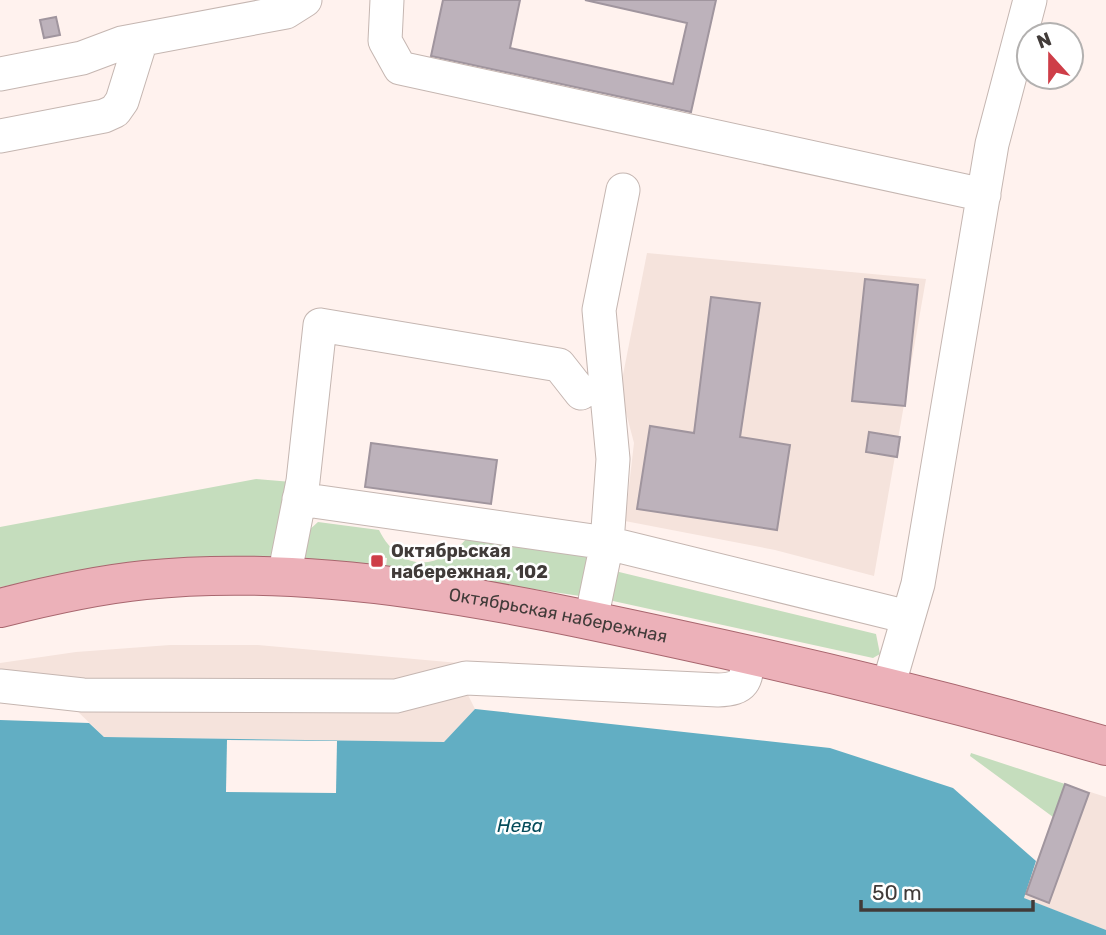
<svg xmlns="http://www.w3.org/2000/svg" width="1106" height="935" viewBox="0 0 1106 935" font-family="Rubik,sans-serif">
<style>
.built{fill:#f5e3dc}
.green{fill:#c5ddbd}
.water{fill:#62aec3}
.pier{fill:#fff2ee}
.building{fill:#bdb2bb;stroke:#a0959e;stroke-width:2}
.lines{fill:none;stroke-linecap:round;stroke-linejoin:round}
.minor-casing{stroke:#c5b6b1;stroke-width:35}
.major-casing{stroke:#a8666e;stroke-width:40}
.minor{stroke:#fff;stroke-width:33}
.major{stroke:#ecb1b9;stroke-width:38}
.poi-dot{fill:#ce3e48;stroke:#fff;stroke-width:2.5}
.labels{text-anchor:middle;stroke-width:5;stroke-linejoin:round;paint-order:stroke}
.poi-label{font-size:18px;font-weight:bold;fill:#413b39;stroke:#fff;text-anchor:start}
.street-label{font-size:18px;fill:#413b39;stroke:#fff}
.water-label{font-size:19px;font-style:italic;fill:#074d5b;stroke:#fff}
</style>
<rect width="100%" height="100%" fill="#fff2ee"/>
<path class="built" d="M 647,253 L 926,279 L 874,576 L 775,550 L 625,521 L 634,443 L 620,390 Z
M 170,645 L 258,645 L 470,664 L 466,691 L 475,709 L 444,742 L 104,737 L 71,705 L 0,698 L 0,663 L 76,652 Z
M 1065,784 L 1106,797 L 1106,930 L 1023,898 Z"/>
<path class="green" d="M 256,479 L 292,482 L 271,561 L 73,574 L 0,587 L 0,527 Z
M 318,522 L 379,530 C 400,572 438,572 468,537 L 592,555 L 580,596 L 386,567 L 387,558 L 372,557 L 370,566 L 303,559 L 308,531 Z
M 615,571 L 876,634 L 880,654 L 873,658 L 613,601 L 611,588 Z
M 971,753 L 1065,784 L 1053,817 L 970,756 Z"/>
<path class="water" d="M 475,709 L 830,748 L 953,788 L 1036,861 L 1024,898 L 1106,930 L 1106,935 L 0,935 L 0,720 L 89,723 L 104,737 L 444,742 Z"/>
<path class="pier" d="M 227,740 L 337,741 L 336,793 L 226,792 Z"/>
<path class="building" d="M 443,0 L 520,0 L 510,48 L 673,84 L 687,23 L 585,0 L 716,0 L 691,112 L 431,56 Z
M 56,17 L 60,35 L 44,38 L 40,20 Z
M 865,279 L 918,285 L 905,406 L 852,401 Z
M 711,297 L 760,303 L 740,437 L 790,445 L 777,530 L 637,509 L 650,426 L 694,433 Z
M 869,432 L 900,437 L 897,457 L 866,452 Z
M 371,443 L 497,460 L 491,504 L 365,487 Z
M 1065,784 L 1089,793 L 1049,903 L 1026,894 Z"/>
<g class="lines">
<g class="minor-casing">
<path id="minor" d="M 387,0 L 385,41 L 400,68 L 984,195
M 0,74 L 82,58 L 122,43 L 286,12 L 305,0
M 0,136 L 104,116 L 115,111 L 122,101 L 141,40
M 299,499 L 607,543 L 908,617
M 284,577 L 303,481 L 320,325 L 559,365 L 581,393
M 591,620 L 607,543 L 613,459 L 599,310 L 623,190
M 0,686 L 83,695 L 396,696 L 466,678 L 718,690 C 747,689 746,680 748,654
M 888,687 L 918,584 L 992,144 L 1030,0"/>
</g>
<g class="major-casing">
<g id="major">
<path id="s1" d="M 0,608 C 47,596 96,585 145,580 C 319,562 507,602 677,639 C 821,670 964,705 1106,746"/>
</g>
</g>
<use href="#minor" class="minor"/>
<use href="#major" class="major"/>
</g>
<rect class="poi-dot" x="370" y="554" width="14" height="14" rx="3.5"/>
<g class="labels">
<g class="poi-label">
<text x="391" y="557">Октябрьская<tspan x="391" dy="21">набережная, 102</tspan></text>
</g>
<g class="street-label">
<text dy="6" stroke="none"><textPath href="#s1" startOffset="564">Октябрьская набережная</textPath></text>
</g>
<g class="water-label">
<text x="520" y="832">Нева</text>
</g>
</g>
<g transform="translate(1050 56) rotate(339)"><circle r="33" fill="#ffffff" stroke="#b3b1b0" stroke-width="2"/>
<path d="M0-5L12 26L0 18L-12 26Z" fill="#ce3e48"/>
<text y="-10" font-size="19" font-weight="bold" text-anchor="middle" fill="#413b39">N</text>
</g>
<path d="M861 900v10h172v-10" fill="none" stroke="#413b39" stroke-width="3.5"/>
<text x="872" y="900" font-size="21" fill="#413b39" stroke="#ffffff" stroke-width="5" paint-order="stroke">50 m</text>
</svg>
